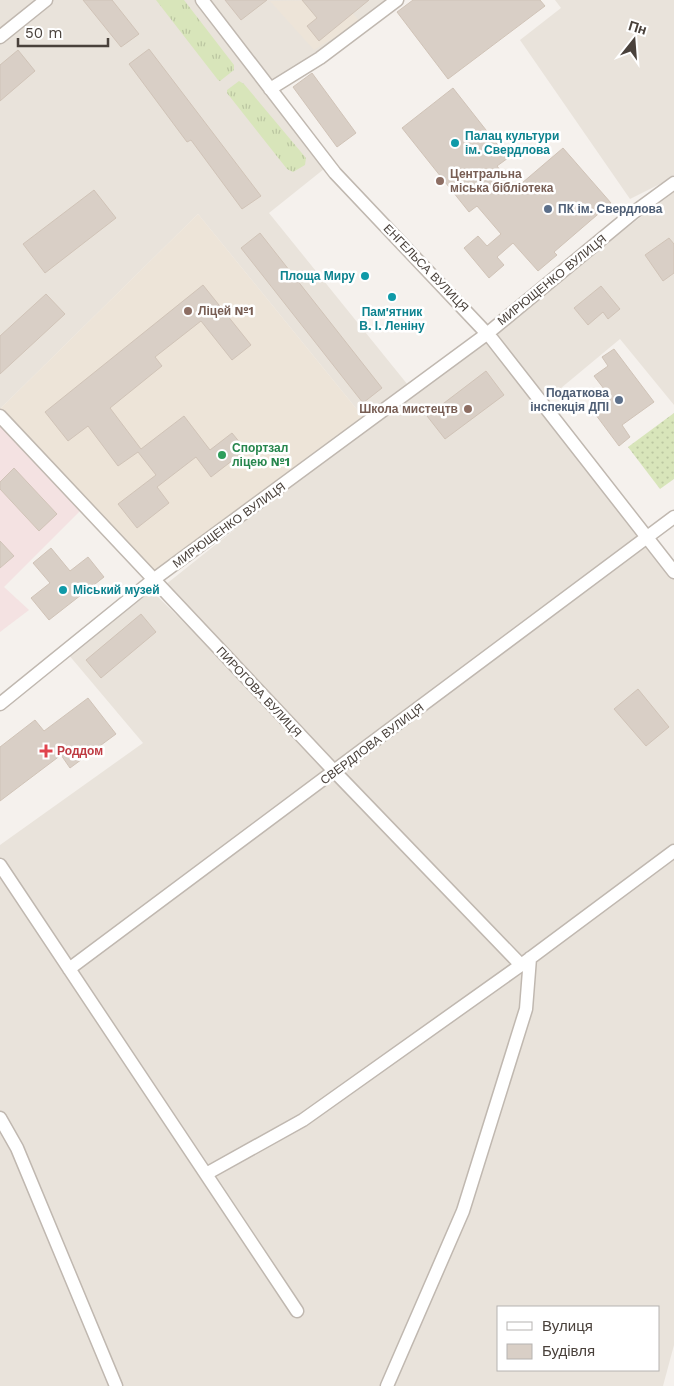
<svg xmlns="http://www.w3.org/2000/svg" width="674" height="1386" viewBox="0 0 674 1386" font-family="'Work Sans',sans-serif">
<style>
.residential{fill:#e9e3db;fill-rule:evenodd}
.education{fill:#ede4d8}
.medical{fill:#f4e2e2}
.grass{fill:url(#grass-tufts)}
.park{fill:url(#park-dots)}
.building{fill:#d9cfc6;stroke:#d0c3b7}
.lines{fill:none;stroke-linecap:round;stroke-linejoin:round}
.minor-casing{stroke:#c0b8b0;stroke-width:15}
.minor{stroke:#fff;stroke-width:12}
.culture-dot{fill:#0f9aa8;stroke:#fff;stroke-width:2}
.education-dot{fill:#8d6e63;stroke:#fff;stroke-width:2}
.service-dot{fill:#5c6f8a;stroke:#fff;stroke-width:2}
.leisure-dot{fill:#2e9e5b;stroke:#fff;stroke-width:2}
.health-dot{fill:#e0444e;stroke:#fff;stroke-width:2}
.labels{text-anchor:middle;stroke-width:5;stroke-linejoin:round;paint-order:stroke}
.culture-label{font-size:12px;font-weight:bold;fill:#0d838f;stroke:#fff;text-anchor:start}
.education-label{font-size:12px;font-weight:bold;fill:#785e54;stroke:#fff;text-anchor:start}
.service-label{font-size:12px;font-weight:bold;fill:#4e5e75;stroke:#fff;text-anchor:start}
.street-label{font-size:12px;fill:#49413b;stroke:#fff}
.leisure-label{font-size:12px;font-weight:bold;fill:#27864d;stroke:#fff;text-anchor:start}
.health-label{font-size:12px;font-weight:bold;fill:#be3a42;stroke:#fff;text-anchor:start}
</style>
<defs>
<pattern id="grass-tufts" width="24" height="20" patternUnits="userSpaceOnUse" patternTransform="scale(1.25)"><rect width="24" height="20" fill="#d8e5ba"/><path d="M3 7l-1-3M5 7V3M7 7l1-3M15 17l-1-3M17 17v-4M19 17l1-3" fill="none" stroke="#bbc6a1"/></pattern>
<pattern id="park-dots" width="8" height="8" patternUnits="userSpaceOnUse" patternTransform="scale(1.25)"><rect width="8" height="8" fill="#d8e5ba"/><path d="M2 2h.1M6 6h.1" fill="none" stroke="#bbc6a1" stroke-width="1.8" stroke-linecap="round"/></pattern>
</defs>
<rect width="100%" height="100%" fill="#f5f1ed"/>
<path class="residential" d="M 0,0 L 394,0 L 271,89 L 329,165 L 269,213 L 412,390 L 674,192 L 674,405 L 620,339 L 543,403 L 674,572 L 674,1345 L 663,1386 L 0,1386 L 0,845 L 143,743 L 68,654 L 152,591 L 325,762 L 165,585 L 368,423 L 198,214 L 0,409 ZM 530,959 L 525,1006 L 521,965 ZM 498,1307 L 658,1307 L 658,1370 L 498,1370 Z
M 555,0 L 674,0 L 674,175 L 662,183 L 630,199 L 520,40 L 561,8 Z"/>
<path class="education" d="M 342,0 L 360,22 L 314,50 L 270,1 Z
M 198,214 L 368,423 L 152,573 L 0,416 L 0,409 Z"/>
<path class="medical" d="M 0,416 L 85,506 L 4,587 L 29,610 L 0,632 Z"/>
<path class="grass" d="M 156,0 L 184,0 L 234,65 L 234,70 L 220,81 L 218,80 Z
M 239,81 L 244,84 L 306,158 L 305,165 L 293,172 L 287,169 L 227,93 L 227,90 Z"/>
<path class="park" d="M 674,413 L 674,479 L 660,489 L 628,447 Z"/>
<path class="building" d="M 83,0 L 112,0 L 139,34 L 121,47 Z
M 225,0 L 267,0 L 241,20 Z
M 302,0 L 369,0 L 319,41 L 307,26 L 317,18 Z
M 413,0 L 540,0 L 545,6 L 448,79 L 397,12 Z
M 149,49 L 261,196 L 242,209 L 191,140 L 187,142 L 129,64 Z
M 18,50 L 35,71 L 0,101 L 0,65 Z
M 312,73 L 356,133 L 337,147 L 293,87 Z
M 453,88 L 508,158 L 497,166 L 515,189 L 563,148 L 611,203 L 554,252 L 557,255 L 538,271 L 513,243 L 497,257 L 504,265 L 489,278 L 464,248 L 478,236 L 487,246 L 501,234 L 477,206 L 469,212 L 402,128 Z
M 94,190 L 116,218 L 45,273 L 23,244 Z
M 260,233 L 382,388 L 363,403 L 241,248 Z
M 669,238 L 674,244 L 674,273 L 663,281 L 645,255 Z
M 203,285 L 251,345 L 232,360 L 201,321 L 155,357 L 162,366 L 110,408 L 141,449 L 184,416 L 210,450 L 232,433 L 246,450 L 211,477 L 196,457 L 157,487 L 169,503 L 137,528 L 118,504 L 156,475 L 138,452 L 118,466 L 88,426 L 68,441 L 45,412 Z
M 601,286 L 620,309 L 608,319 L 603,312 L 588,325 L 574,308 Z
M 46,294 L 65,314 L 0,374 L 0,336 Z
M 614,349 L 654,402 L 622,425 L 630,437 L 619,446 L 590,407 L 608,394 L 594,376 L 608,366 L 602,357 Z
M 486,371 L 504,395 L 445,439 L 427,416 Z
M 14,468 L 57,514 L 39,531 L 0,489 L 0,482 Z
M 0,541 L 14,556 L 0,568 Z
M 51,548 L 70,571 L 88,557 L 104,577 L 49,620 L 31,598 L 50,583 L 33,563 Z
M 141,614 L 156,632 L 101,678 L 86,660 Z
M 638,689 L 669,727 L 646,746 L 614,709 Z
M 88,698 L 116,734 L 70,768 L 61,755 L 0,801 L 0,747 L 35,720 L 44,731 Z"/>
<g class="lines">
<g class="minor-casing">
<path id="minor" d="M 202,0 L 335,173 L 492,339 L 674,572
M 0,37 L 46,0
M 270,89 L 320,58 L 397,0
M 0,416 L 335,772 L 521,965
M 0,704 L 153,580 L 488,333 L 633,213 L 674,183
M 0,865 L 297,1311
M 69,969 L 674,517
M 0,1118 L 17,1148 L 116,1386
M 206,1174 L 303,1120 L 521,965 L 674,851
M 387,1386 L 463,1211 L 526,1009 L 530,958"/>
</g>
<use href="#minor" class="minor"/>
</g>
<g class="culture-dot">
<circle cx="455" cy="143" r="5"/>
<circle cx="365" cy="276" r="5"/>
<circle cx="392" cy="297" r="5"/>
<circle cx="63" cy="590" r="5"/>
</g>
<g class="education-dot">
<circle cx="440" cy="181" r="5"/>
<circle cx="188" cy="311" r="5"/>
<circle cx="468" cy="409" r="5"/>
</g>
<g class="service-dot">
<circle cx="548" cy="209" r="5"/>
<circle cx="619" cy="400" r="5"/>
</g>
<circle class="leisure-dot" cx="222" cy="455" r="5"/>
<path class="health-dot" d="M43.5 743.5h5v5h5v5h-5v5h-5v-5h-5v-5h5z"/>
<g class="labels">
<g class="culture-label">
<text x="465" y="140">Палац культури<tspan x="465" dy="14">ім. Свердлова</tspan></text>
<text x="355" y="280" text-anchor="end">Площа Миру</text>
<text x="392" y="316" text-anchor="middle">Пам'ятник<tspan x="392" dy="14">В. І. Леніну</tspan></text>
<text x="73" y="594">Міський музей</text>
</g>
<g class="education-label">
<text x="450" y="178">Центральна<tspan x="450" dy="14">міська бібліотека</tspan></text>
<text x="198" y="315">Ліцей №1</text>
<text x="458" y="413" text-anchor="end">Школа мистецтв</text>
</g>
<g class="service-label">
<text x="558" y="213">ПК ім. Свердлова</text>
<text x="609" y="397" text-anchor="end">Податкова<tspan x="609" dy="14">інспекція ДПІ</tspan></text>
</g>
<g class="street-label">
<text transform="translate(426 268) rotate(46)" y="4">ЕНГЕЛЬСА ВУЛИЦЯ</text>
<text transform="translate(552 280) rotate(-39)" y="4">МИРЮЩЕНКО ВУЛИЦЯ</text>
<text transform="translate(229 525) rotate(-36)" y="4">МИРЮЩЕНКО ВУЛИЦЯ</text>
<text transform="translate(259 692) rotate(47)" y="4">ПИРОГОВА ВУЛИЦЯ</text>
<text transform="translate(372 744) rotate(-37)" y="4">СВЕРДЛОВА ВУЛИЦЯ</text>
</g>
<g class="leisure-label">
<text x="232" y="452">Спортзал<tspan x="232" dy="14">ліцею №1</tspan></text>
</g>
<g class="health-label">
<text x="57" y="755">Роддом</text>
</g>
</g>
<rect x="497" y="1306" width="162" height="65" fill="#ffffff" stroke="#b6b3b1"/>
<rect x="507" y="1322" width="25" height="8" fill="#ffffff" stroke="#b6b3b1"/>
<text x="542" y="1331" font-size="15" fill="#49413b">Вулиця</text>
<rect x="507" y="1344" width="25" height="15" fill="#d9cfc6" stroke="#b6b3b1"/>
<text x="542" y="1356" font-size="15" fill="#49413b">Будівля</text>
<g transform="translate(634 40) rotate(17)" stroke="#ffffff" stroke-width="4" paint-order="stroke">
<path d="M0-4L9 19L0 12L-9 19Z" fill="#49413b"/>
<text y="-8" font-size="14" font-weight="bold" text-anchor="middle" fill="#49413b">Пн</text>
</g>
<path d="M18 38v8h90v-8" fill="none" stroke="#49413b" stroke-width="2.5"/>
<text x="25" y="38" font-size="15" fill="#49413b" stroke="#ffffff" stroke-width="4" paint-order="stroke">50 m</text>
</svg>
